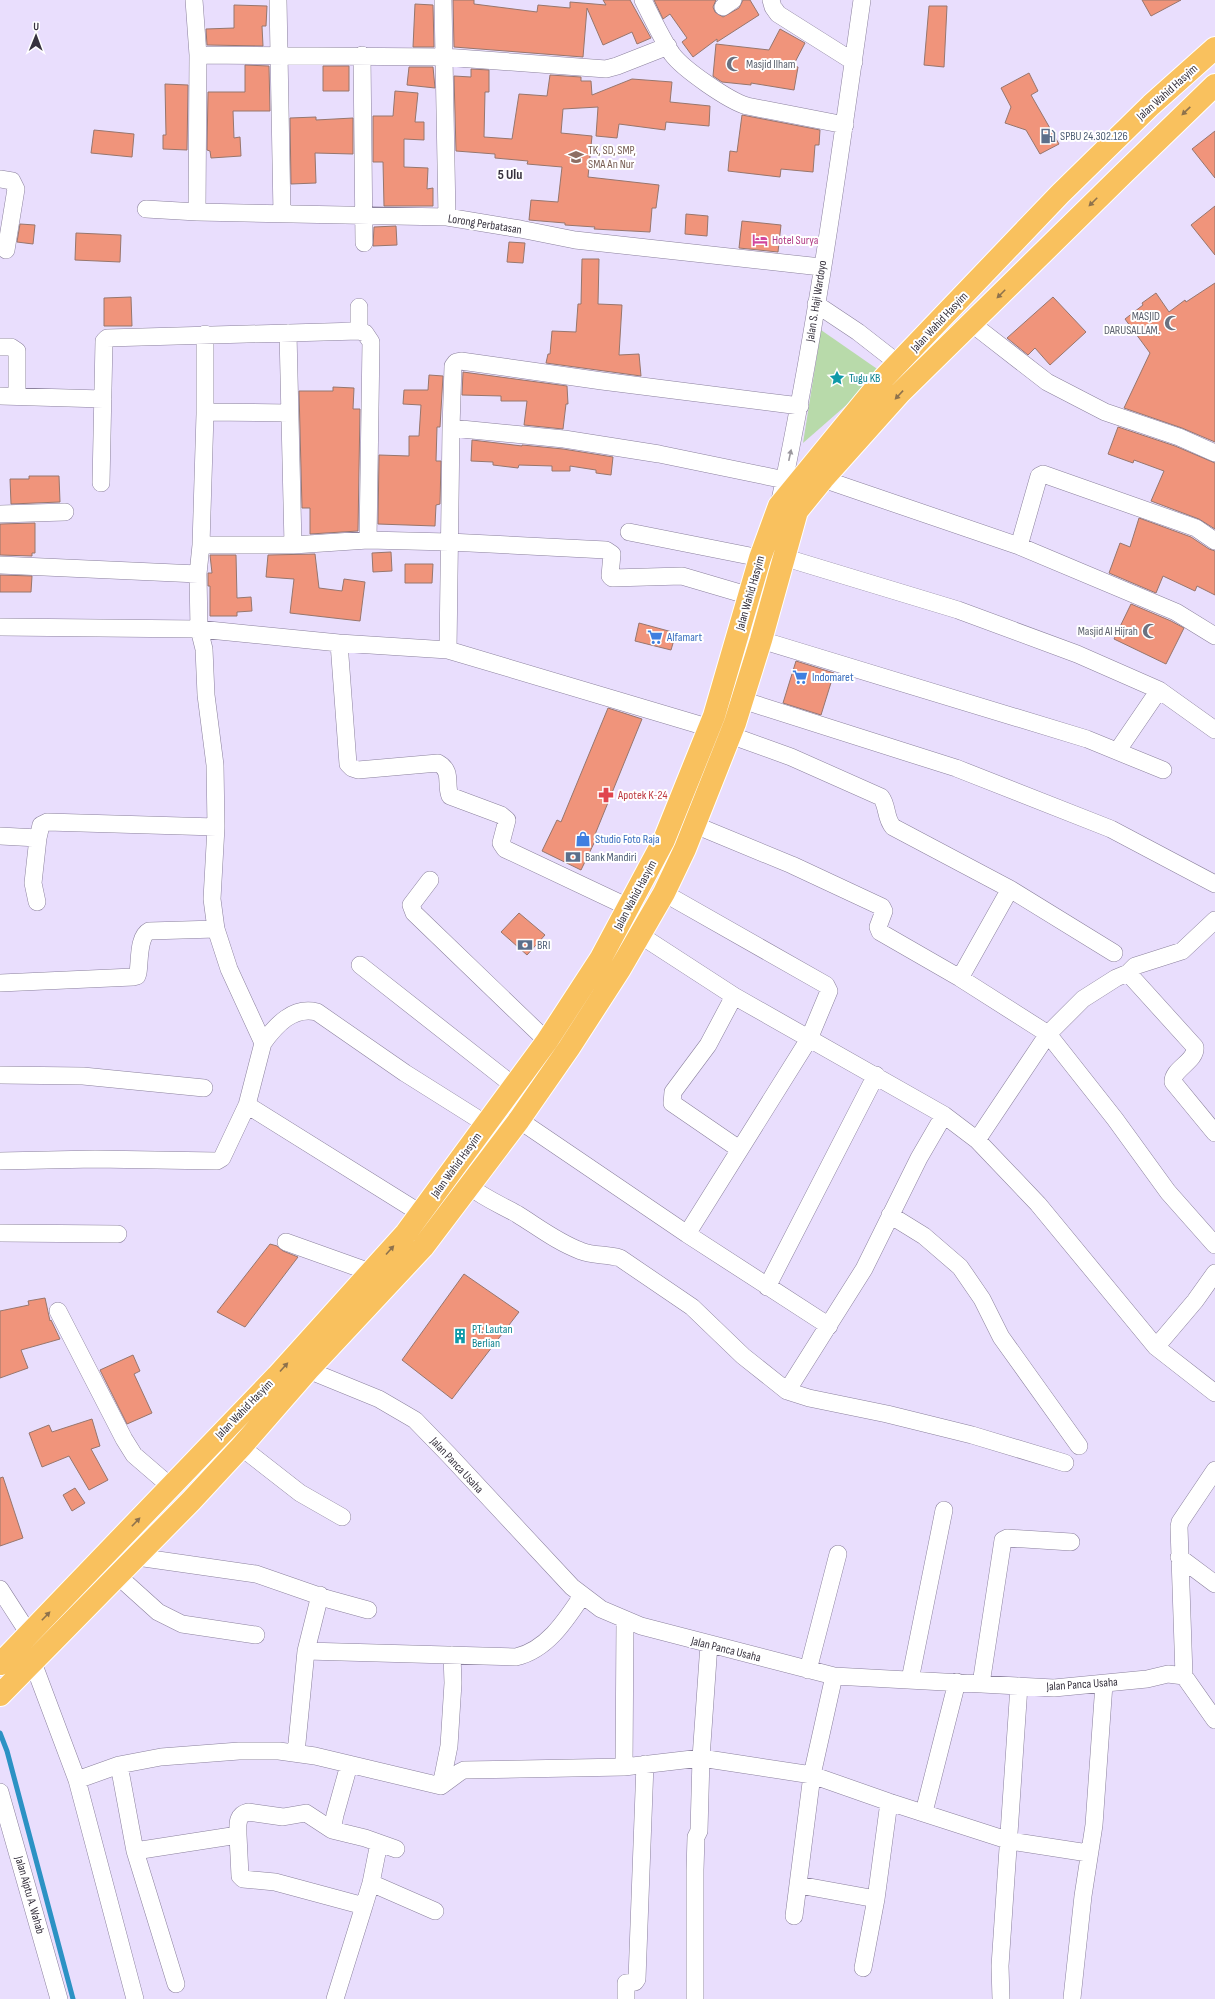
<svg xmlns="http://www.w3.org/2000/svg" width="1215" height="1999" viewBox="0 0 1215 1999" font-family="'Sofia Sans Condensed',sans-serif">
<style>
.green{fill:#b8daaa}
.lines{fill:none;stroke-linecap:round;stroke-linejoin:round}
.stream{stroke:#2c92c4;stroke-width:5}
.building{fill:#f0947b;stroke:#97766d}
.minor-casing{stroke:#8b819d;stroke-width:18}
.highway-casing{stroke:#fff;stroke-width:24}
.minor{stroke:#fff;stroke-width:17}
.highway{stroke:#f9c15e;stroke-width:22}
.oneway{fill:#8e724c}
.oneway2{fill:#9b989e}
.labels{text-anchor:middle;stroke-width:4;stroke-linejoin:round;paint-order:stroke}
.worship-label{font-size:12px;fill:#5b616d;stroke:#fff;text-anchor:end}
.street-label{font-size:12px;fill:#37323e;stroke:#fff}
.service-label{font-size:12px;fill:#4e5e75;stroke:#fff;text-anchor:start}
.education-label{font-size:12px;fill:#785e54;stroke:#fff;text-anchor:start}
.hotel-label{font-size:12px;fill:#b23c85;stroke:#fff;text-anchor:start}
.culture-label{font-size:12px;fill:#0d838f;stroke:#fff;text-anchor:start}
.shop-label{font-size:12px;fill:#366cbe;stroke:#fff;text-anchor:start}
.health-label{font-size:12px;fill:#be3a42;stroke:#fff;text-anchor:start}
.quarter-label{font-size:14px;font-weight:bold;fill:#37323e;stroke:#fff}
</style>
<rect width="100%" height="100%" fill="#e9defd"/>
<path class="green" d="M 821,330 L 883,373 L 803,443 Z"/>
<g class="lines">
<path class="stream" d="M 0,1733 L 7,1751 L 73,1999"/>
</g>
<path class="building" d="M 453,0 L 474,0 L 474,4 L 537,12 L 538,5 L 570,8 L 570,2 L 606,5 L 603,0 L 630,0 L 651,38 L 637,44 L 632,32 L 603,45 L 587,8 L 583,57 L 454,47 Z
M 654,0 L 716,0 L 713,7 L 715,12 L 723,17 L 739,8 L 743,0 L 750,0 L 759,15 L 717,42 L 717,39 L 693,57 L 682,42 L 687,38 L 670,14 L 663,19 Z
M 1142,0 L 1181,0 L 1151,16 Z
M 415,4 L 433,5 L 434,47 L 413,47 Z
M 234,5 L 267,6 L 266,26 L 262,26 L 263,46 L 207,45 L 206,29 L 234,28 Z
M 929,6 L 947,6 L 944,67 L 924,65 Z
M 780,29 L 805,43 L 793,66 L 798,67 L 794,90 L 751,83 L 751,85 L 722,82 L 713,76 L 716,44 L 769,50 Z
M 245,65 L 269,66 L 270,111 L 233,111 L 234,138 L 240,137 L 241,156 L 211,158 L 210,151 L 207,150 L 208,92 L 245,92 Z
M 323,66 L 349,66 L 349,91 L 323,91 Z
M 409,67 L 433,67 L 435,88 L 407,85 Z
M 471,69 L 489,70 L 489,92 L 485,92 L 484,137 L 512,139 L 519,94 L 547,96 L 550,75 L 581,77 L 581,81 L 591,81 L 592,95 L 632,79 L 672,82 L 670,102 L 710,106 L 709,126 L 666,122 L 665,130 L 619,124 L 617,138 L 596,136 L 598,107 L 563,109 L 561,133 L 592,136 L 588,177 L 659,185 L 656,208 L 652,208 L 650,232 L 594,229 L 595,227 L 565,225 L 565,223 L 529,220 L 531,200 L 558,202 L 562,167 L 527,164 L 528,161 L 495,158 L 495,154 L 456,151 L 454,76 L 471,77 Z
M 1029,73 L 1038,91 L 1031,95 L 1059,144 L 1040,154 L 1026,130 L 1005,123 L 1011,107 L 1001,88 Z
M 165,84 L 188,85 L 187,150 L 163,149 L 163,135 L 166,135 Z
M 395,91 L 418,93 L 415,122 L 424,122 L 424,140 L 404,139 L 404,167 L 428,168 L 427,189 L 433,188 L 433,206 L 384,206 L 383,162 L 373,162 L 373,116 L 393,116 Z
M 742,115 L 820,130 L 819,145 L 815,145 L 813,172 L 781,169 L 780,177 L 728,171 L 730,151 L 737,152 Z
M 316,117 L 316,120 L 353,118 L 353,154 L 315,153 L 316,183 L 291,184 L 290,118 Z
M 94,130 L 134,134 L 132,157 L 91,153 Z
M 1215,131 L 1215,178 L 1192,149 Z
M 1215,206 L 1215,255 L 1191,225 Z
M 686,214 L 708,216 L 707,236 L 685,234 Z
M 742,221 L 781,225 L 778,252 L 739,248 Z
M 20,224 L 35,225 L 33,244 L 17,242 Z
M 396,226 L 397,245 L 373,246 L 374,227 Z
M 76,233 L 121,235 L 120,262 L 75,260 Z
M 509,242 L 525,243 L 523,263 L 507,262 Z
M 582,259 L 599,259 L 598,304 L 622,305 L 619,355 L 639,354 L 641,376 L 546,363 L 548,354 L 550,354 L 552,331 L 576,332 L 578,304 L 581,304 Z
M 1215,283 L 1215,442 L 1182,428 L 1124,408 L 1150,353 L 1125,319 L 1143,305 L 1142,303 L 1156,293 L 1169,312 L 1185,300 L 1186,302 Z
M 131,297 L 132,326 L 104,326 L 104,298 Z
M 1053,297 L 1086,332 L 1050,365 L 1035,348 L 1028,355 L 1007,338 Z
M 463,372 L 567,386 L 568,404 L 566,404 L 563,429 L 524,425 L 527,401 L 501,401 L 501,396 L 462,395 Z
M 429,375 L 443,376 L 440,427 L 437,427 L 436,461 L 441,461 L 440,504 L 436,505 L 435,526 L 378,524 L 379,455 L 409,456 L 409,436 L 419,436 L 421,405 L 403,404 L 404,390 L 428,390 Z
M 333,387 L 354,388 L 353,409 L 360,409 L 358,531 L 310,534 L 310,508 L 302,508 L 299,391 L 333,391 Z
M 1118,427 L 1175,446 L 1215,463 L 1215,529 L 1199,519 L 1151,501 L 1164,471 L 1134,460 L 1133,463 L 1108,454 Z
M 472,440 L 522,446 L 522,445 L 563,449 L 613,457 L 611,475 L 596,473 L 596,470 L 570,466 L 570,471 L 552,471 L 552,466 L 519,465 L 518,468 L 493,465 L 493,462 L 471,461 Z
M 29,476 L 59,476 L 60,502 L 11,504 L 10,479 L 29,479 Z
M 1139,518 L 1191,537 L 1209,549 L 1215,551 L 1215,595 L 1197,586 L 1195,591 L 1163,576 L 1156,593 L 1109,573 L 1120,543 L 1130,547 Z
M 35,523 L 35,553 L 32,553 L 32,556 L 0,555 L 0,524 Z
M 391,552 L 392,571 L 373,572 L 372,553 Z
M 315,554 L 319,588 L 342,591 L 344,579 L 365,582 L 360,621 L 290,613 L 294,579 L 266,577 L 268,555 Z
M 210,555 L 236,555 L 237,598 L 251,597 L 252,611 L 237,612 L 237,616 L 210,616 L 210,586 L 208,586 L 208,573 L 212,573 Z
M 405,564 L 433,564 L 432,583 L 405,583 Z
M 0,575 L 32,576 L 31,592 L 0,592 Z
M 1131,604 L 1171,621 L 1184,628 L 1166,664 L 1114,639 Z
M 639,623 L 676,633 L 671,650 L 635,641 Z
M 796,661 L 834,673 L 821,715 L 783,703 Z
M 608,708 L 642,719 L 594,837 L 596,839 L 581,870 L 542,851 L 557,820 L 561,822 Z
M 519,913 L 545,935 L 527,955 L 501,932 Z
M 270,1244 L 277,1246 L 283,1251 L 298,1257 L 245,1327 L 217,1312 Z
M 464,1274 L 519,1312 L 452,1399 L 402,1360 Z
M 45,1298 L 50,1321 L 51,1320 L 60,1339 L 21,1350 L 28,1368 L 0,1378 L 0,1311 L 29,1305 L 28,1301 Z
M 133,1355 L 140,1371 L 134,1374 L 152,1413 L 127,1424 L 100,1370 Z
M 92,1419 L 100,1446 L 91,1449 L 108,1480 L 89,1490 L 69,1456 L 42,1467 L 29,1433 L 49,1425 L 52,1432 Z
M 3,1477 L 23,1538 L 0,1546 L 0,1478 Z
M 75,1488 L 85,1503 L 72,1511 L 63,1495 Z"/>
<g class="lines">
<g class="minor-casing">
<path id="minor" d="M 194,0 L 198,55 L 197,212
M 278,0 L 282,214
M 643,0 C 652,18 661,37 672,54 C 683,69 729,101 747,106 L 845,125
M 771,0 L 773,7 L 778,14 L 854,62
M 723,7 L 733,0
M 198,55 L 444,57 L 443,0
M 362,55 L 364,243
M 0,179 L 12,181 L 16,189 L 6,250
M 146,209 L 197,212 L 447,217 L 520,229 L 575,240 L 821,267
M 447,217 L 444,57 L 606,69 L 617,66 L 668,46
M 816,304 L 858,332 L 908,371
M 971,323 L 1047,382 L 1105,412 L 1179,437 L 1215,453
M 359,331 L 359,307
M 288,333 L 293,545
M 0,347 L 11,347 L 17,351 L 17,396
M 0,396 L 103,399
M 205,412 L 289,413
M 451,428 L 564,439 L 659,454 L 785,480
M 823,479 L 1019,546 L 1176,612 L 1215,636
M 101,483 L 104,341 L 107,338 L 359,331 L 365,333 L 371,342 L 368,540 L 293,545 L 201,545
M 779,505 C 815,338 838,169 862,0
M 0,514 L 65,512
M 629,532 L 760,558
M 368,540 L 449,542 L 606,550 L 612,554 L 610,576 L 612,578 L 682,576 L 750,596
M 1019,546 L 1039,476 L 1043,474 L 1182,523 L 1196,528 L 1215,541
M 783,557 L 958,610 L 1077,654 L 1159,690 L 1215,730
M 0,565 L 198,574
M 0,627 L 199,629 L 339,643 L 448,650 L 710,728
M 761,640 L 1087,739 L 1163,770
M 339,643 L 348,764 L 352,768 L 358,770 L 438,763 C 453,771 445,784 450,796 L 501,815 L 507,820 L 501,843 L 505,849 L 628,907
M 448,650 L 451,428 L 453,366 L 456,362 L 461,361 L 602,381 L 800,406
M 742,700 L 956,768 L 1111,829 L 1215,884
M 730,735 L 791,757 L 881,797 C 888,806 885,818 893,827 L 1010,889 L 1114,953
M 1118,750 L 1159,690
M 695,825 L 792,865 L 882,907 L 884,911 L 878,927 L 880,932 L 960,978 L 1048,1034 L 1115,1119 L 1168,1192 L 1215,1245
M 0,836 L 38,838 L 33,883 L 37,902
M 38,838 L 41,825 L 47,822 L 216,827
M 430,880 L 411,905 L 414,913 L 547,1041
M 640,935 L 734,996 L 944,1115 L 977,1140 L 1038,1204 L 1156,1347 L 1215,1393
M 360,965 L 514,1086
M 1128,973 L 1195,1047 C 1197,1061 1172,1069 1173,1082 L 1215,1133
M 960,978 L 1010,889
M 0,983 L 133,977 L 137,976 L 138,973 C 140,960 138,937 149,931 L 216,929
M 734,996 L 708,1045 L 673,1092 L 672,1103 L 739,1149
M 263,1043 C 276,1025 293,1006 317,1012 L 405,1073 L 486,1124
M 0,1075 L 83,1076 L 204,1088
M 247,1105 L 420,1213
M 519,1120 L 687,1234 L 809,1039 L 829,991 L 826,985 L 664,893
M 977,1140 L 1048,1034 L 1083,999 L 1116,978 L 1128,973 L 1135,966 L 1182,951 L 1215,920
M 0,1161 L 95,1159 L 217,1161 L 222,1158 L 247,1105 L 263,1043 L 229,969 L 216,929 L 212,899 L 216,827 L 215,765 L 206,695 L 204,649 L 199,629 L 198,574 L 201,545 L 205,414 L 205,334
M 469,1186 C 484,1198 501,1205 517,1214 C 538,1227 557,1242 581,1251 C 593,1256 607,1254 620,1258 L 692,1307 L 743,1356 L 787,1391 L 809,1398 L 887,1414 L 972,1435 L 1065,1463
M 890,1215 L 924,1236 L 960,1267 L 982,1299 L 1001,1337 L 1079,1446
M 0,1233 L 118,1234
M 687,1234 L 829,1326
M 286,1242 L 370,1272
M 767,1287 L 876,1075
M 58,1311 L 124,1439 L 134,1455 L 170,1486
M 1156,1347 L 1195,1301 L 1215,1273
M 308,1370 L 379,1399 L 415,1420 L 449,1455 L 572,1587 L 601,1609 L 641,1626 L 834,1676 L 1054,1688 L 1147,1679 L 1168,1674 L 1184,1676 L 1215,1720
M 787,1391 L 864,1269 L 919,1158 L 944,1115
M 241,1447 L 300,1493 L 342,1517
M 137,1557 L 256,1574 L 328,1599 L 368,1610
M 1179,1557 L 1215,1584
M 118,1576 L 158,1612 L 182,1624 L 256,1635
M 0,1589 L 29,1634
M 306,1651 L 516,1657 C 547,1650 566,1620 582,1596
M 32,1660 L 77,1780 L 135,1999
M 808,1670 L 838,1554
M 1184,1676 L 1179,1527 L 1180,1522 L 1215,1470
M 910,1680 L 944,1510
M 981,1684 L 1003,1540 L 1007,1538 L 1071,1542
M 296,1753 L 306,1651 L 320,1595
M 119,1765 L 135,1851 L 176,1984
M 349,1765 L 335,1815 L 332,1830 L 365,1838 L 396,1849
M 624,1767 L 625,1621
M 77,1780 L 119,1765 L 161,1757 L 239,1751 L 279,1751 L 315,1756 L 441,1786 L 460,1772 L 464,1770 L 624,1767 L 701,1758 L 709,1644
M 441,1786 L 449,1746 L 453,1683 L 452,1655
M 0,1792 L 59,1999
M 924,1812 L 957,1682
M 238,1835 C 238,1825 236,1815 248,1812 L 283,1817 L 306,1813 L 332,1830
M 135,1851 L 238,1835 L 240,1876 L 243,1879 L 275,1882 L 364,1906 L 371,1883 L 435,1911
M 371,1883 L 379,1843
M 799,1885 L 876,1899 L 863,1968
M 876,1899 L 889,1802
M 794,1916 L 812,1775 L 834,1676
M 1072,1998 L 1083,1896 L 1094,1825 L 1104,1684
M 335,1999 L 364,1906
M 626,1999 L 626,1983 L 635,1982 L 637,1979 L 645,1764
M 695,1999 L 695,1870 L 696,1837 L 699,1831 L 701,1758 L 812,1775 L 889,1802 L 1010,1841 L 1088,1853
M 1001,1999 L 1000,1966 L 1019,1686"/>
</g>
<g class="highway-casing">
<path id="highway" d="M 0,1664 L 277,1376 L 406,1233 L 547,1041 L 601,958 L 664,840 L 714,716 L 760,558 L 779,506 L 884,378 L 1060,194 L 1151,105 L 1215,48
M 0,1695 L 191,1501 L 241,1447 L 308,1370 L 423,1247 L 519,1120 L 569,1048 L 620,969 L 664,893 L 685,849 L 735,723 L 761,640 L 797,511 L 823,479 L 900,393 L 1125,172 L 1215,85"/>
</g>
<use href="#minor" class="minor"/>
<use href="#highway" class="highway"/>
</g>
<defs><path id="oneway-solid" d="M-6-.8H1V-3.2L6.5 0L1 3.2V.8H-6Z"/></defs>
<g class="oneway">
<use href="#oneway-solid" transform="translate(1186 111) rotate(136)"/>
<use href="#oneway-solid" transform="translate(1093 202) rotate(135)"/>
<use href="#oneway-solid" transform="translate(1001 294) rotate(135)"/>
<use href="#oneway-solid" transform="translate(899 395) rotate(133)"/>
<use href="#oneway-solid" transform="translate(390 1250) rotate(-48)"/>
<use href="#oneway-solid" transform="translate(284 1367) rotate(-48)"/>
<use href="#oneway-solid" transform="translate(136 1522) rotate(-46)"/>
<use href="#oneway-solid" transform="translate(46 1616) rotate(-46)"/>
</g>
<use class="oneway2" href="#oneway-solid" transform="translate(790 455) rotate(-78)"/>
<defs>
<g id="mosque-bare" transform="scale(1.2)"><path d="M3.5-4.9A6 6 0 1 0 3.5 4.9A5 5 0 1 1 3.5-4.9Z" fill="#6b7280" stroke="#fff" stroke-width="2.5" paint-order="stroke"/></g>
<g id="fuel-bare" transform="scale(1.2)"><path d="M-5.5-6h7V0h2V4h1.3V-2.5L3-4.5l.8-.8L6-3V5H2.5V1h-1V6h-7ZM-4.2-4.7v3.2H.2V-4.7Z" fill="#5c6f8a" stroke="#fff" stroke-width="2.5" paint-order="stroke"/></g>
<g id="school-bare" transform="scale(1.2)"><path d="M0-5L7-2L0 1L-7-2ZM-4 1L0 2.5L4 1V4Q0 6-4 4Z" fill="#8d6e63" stroke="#fff" stroke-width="2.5" paint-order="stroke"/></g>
<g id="hotel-bare" transform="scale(1.2)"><path d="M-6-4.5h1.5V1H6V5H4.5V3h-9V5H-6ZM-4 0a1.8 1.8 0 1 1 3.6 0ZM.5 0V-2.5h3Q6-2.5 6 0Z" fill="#d1479c" stroke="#fff" stroke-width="2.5" paint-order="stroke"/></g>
<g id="sight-bare" transform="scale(1.2)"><path d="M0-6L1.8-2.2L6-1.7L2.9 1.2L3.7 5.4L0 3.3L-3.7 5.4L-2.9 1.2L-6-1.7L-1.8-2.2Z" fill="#0f9aa8" stroke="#fff" stroke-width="2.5" paint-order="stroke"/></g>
<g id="supermarket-bare" transform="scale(1.2)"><path d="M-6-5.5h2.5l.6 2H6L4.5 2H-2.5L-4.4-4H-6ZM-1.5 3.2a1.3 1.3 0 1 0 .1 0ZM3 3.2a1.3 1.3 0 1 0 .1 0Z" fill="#3f7fe0" stroke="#fff" stroke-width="2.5" paint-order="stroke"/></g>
<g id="pharmacy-bare" transform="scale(1.2)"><path d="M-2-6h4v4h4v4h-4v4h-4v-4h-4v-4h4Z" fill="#e0444e" stroke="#fff" stroke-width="2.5" paint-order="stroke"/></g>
<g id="shop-bare" transform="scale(1.2)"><path d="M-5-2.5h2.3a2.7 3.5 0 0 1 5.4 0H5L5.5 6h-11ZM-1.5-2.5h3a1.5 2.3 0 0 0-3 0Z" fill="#3f7fe0" stroke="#fff" stroke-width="2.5" paint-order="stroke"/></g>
<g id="bank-bare" transform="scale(1.2)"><path d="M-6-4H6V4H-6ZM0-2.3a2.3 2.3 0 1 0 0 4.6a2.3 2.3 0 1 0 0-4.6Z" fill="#5c6f8a" stroke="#fff" stroke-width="2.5" paint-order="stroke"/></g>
<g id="building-bare" transform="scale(1.2)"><path d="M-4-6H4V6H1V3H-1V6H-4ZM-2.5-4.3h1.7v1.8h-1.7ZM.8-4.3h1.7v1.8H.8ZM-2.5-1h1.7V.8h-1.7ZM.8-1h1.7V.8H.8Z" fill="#0f9aa8" stroke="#fff" stroke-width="2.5" paint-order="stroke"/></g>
</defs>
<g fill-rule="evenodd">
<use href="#mosque-bare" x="734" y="64"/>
<use href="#fuel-bare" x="1048" y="136"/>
<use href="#school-bare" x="576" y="157"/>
<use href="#hotel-bare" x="760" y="240"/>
<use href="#mosque-bare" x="1172" y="323"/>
<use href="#sight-bare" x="837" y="378"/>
<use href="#mosque-bare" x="1150" y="631"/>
<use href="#supermarket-bare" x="655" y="637"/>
<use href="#supermarket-bare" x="800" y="677"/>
<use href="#pharmacy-bare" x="606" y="795"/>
<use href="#shop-bare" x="583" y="839"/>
<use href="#bank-bare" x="573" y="857"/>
<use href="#bank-bare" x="525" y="945"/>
<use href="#building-bare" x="460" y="1336"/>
</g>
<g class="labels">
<g class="worship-label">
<text x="746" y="68" text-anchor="start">Masjid Ilham</text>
<text x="1160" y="320">MASJID<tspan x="1160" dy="14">DARUSALLAM.</tspan></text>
<text x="1138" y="635">Masjid Al Hijrah</text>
</g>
<g class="street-label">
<text transform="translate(1167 92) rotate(-42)" y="4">Jalan Wahid Hasyim</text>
<text transform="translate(485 224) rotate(9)" y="4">Lorong Perbatasan</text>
<text transform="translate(816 301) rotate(-81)" y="4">Jalan S. Haji Wardoyo</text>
<text transform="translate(939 322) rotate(-47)" y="4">Jalan Wahid Hasyim</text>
<text transform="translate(750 593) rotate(-74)" y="4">Jalan Wahid Hasyim</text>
<text transform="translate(635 895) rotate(-62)" y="4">Jalan Wahid Hasyim</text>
<text transform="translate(456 1165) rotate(-54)" y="4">Jalan Wahid Hasyim</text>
<text transform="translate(244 1409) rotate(-46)" y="4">Jalan Wahid Hasyim</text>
<text transform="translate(457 1465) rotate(47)" y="4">Jalan Panca Usaha</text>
<text transform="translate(726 1649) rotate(14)" y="4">Jalan Panca Usaha</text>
<text transform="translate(1082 1684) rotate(-4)" y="4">Jalan Panca Usaha</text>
<text transform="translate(30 1895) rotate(74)" y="4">Jalan Aiptu A. Wahab</text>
</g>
<g class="service-label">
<text x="1060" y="140">SPBU 24.302.126</text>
<text x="585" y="861">Bank Mandiri</text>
<text x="537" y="949">BRI</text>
</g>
<g class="education-label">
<text x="588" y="154">TK, SD, SMP,<tspan x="588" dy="14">SMA An Nur</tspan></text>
</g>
<g class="hotel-label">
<text x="772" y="244">Hotel Surya</text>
</g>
<g class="culture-label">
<text x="849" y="382">Tugu KB</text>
<text x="472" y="1333">PT. Lautan<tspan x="472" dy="14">Berlian</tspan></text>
</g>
<g class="shop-label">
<text x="667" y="641">Alfamart</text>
<text x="812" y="681">Indomaret</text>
<text x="595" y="843">Studio Foto Raja</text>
</g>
<g class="health-label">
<text x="618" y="799">Apotek K-24</text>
</g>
<g class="quarter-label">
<text x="510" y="179">5 Ulu</text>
</g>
</g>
<g transform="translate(36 36) rotate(1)" stroke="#ffffff" stroke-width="3" paint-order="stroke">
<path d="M0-3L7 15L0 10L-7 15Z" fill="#37323e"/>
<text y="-6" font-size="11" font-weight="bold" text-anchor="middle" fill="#37323e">U</text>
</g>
</svg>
